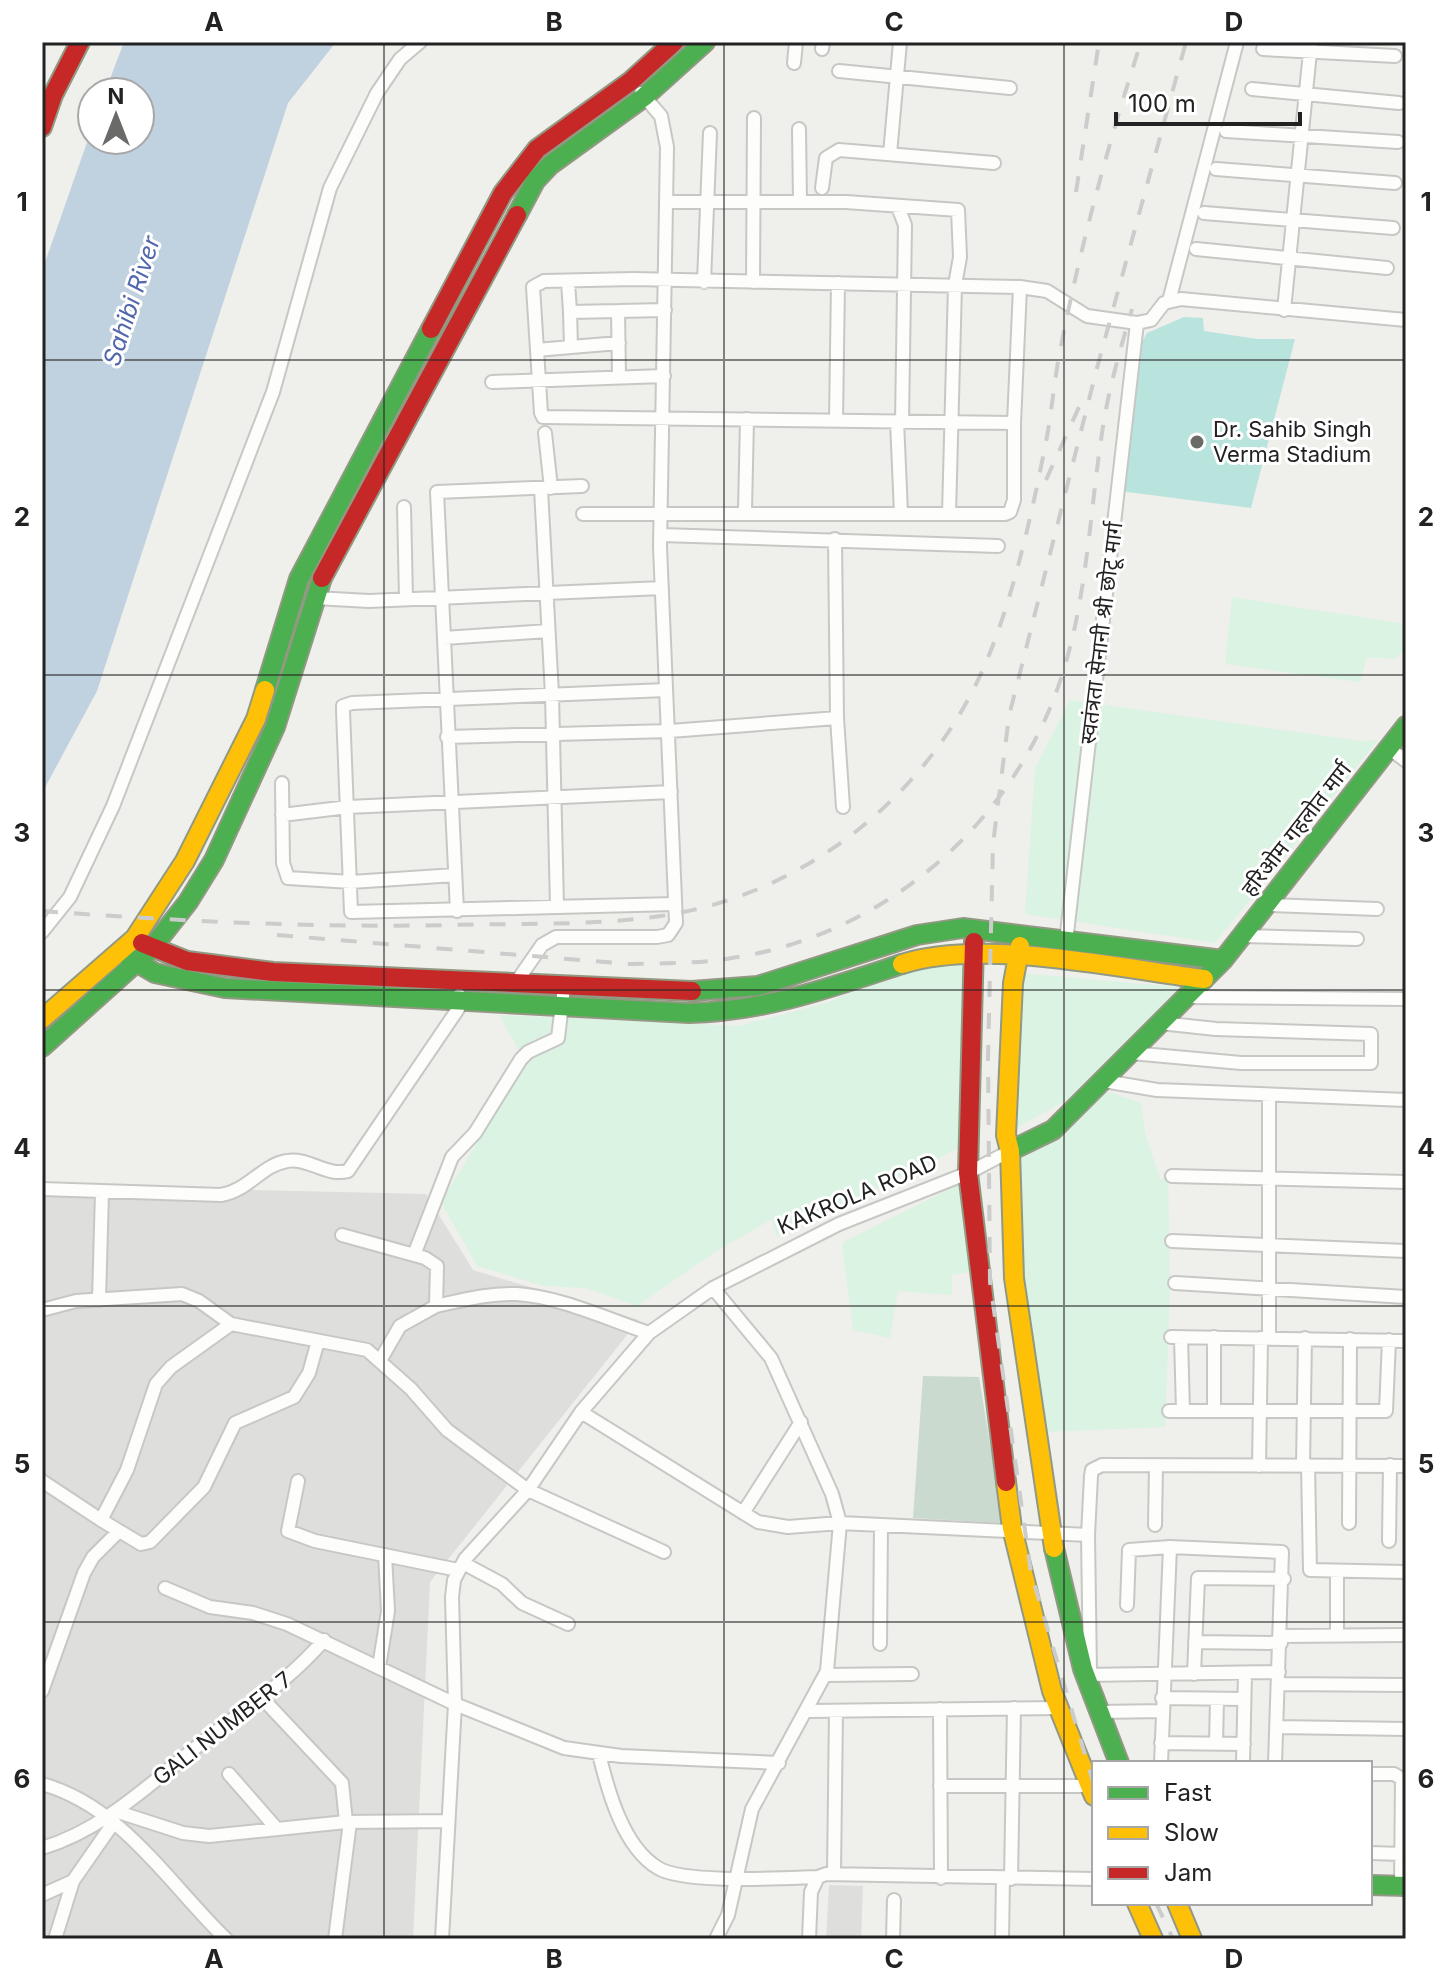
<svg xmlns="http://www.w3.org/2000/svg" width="1448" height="1981" viewBox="0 0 1448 1981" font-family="Inter,'Noto Sans Devanagari',sans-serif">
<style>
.built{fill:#dededc}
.cemetery{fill:#cadacf}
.park{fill:#dbf3e2}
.pitch{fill:#b9e4dd}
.water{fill:#c0d1e0}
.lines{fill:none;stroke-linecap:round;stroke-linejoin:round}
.street-casing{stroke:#c7c7c5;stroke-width:16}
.fast-casing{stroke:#929983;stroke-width:22}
.slow-casing{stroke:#929983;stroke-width:22}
.jam-casing{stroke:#929983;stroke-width:22}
.street{stroke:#fdfdfc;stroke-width:12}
.fast{stroke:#4caf50;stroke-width:18}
.slow{stroke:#ffc107;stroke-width:18}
.jam{stroke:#c62828;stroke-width:18}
.rail{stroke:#ccc;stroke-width:4;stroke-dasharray:16 16;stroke-linecap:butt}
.grid{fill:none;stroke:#222;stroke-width:2;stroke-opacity:0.55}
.poi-dot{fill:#6a6a68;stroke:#fff;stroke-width:3}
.labels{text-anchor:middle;stroke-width:6;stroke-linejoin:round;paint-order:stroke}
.poi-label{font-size:22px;fill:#222;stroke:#fff;text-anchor:start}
.street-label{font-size:22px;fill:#222;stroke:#fff}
.water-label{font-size:24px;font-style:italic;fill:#5267ad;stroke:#fff}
.neatline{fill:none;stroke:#222;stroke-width:3}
.grid-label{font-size:26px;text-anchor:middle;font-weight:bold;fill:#222}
</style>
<rect width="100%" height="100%" fill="#efefeb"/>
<path class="built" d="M 42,1185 L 426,1194 L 473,1270 L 639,1320 L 430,1582 L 413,1939 L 42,1939 Z
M 829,1885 L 863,1886 L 861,1939 L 826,1939 Z"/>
<path class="cemetery" d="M 923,1376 L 979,1377 L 1003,1523 L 913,1518 Z"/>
<path class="park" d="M 1232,597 L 1406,624 L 1406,648 L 1395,659 L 1367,657 L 1360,682 L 1225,664 Z
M 1070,700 L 1361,741 L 1378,740 L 1215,943 L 1025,914 L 1035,768 Z
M 935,963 L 966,964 L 961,1147 L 777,1237 L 772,1219 L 715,1252 L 637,1306 L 586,1288 L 544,1286 L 477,1266 L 441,1202 L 526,1063 L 499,1015 L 739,1026 L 829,1002 L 888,976 Z
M 1021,973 L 1187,988 L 1085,1090 L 1016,1128 Z
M 1106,1091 L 1141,1103 L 1145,1133 L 1161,1181 L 1168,1169 L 1170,1291 L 1165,1427 L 1043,1432 L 1018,1267 L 1015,1157 L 1064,1130 Z
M 961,1183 L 970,1272 L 952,1275 L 952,1295 L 898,1291 L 890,1338 L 853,1330 L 842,1246 L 845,1241 Z"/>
<path class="pitch" d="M 1184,317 L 1203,318 L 1204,331 L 1257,339 L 1295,339 L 1251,508 L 1120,491 L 1139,348 L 1147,333 Z"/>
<path class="water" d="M 124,42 L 336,42 L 288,103 L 97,691 L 42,793 L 42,271 L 92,128 L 92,140 L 140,140 L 140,92 L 105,92 Z"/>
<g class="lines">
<g class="street-casing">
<path id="street" d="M 822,49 L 823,42
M 1263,49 L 1395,56
M 794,63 L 796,42
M 839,71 L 1010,88
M 1252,89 L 1399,103
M 799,129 L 800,202
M 1226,131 L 1398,142
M 890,154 L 900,42
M 1216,169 L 1395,183
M 822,188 L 826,158 L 839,150 L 994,163
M 667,202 L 846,202 L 958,210 L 960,257 L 955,285 L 949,514
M 898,207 L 905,225 L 902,421
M 1204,213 L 1393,228
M 1196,249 L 1387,268
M 568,281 L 570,312 L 618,311 L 619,377
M 704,282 L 710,133
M 753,282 L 754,118
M 1020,287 L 1014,423 L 543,417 L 541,413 L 533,287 L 544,281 L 633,279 L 1020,287 L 1047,291 L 1087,316 L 1137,323 L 1151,320 L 1164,303 L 1181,299 L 1406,320
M 1169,301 L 1237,42
M 1284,310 L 1311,42
M 618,311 L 665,310
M 570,312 L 571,347 L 619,343
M 537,350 L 571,347
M 492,382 L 664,376
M 836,420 L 838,283
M 897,421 L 901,513
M 545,433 L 551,488
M 541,489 L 552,695 L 557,906
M 404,507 L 406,598
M 745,511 L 747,419
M 583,514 L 1005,514 L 1010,512 L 1014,500 L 1014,423
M 661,535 L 998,546
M 835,539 L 837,718 L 843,807
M 315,598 L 369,601 L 662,588
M 444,638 L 548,631
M 666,690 L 352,703 L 343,706 L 343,711 L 351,912 L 675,904
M 447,737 L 670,731 L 837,718
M 1389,748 L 1406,761
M 282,783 L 283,863 L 288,878 L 351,882 L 455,875
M 282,815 L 348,807 L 671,792
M 1269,905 L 1377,909
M 457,911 L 437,492 L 582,486
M 42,932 L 70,897 L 113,806 L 273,392 L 330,188 L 377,93 L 400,59 L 420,42
M 1242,936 L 1357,939
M 1066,942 L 1137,323
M 515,984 L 542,945 L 556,937 L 657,937 L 668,935 L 676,923 L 660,547 L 667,147 L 661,116 L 641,93
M 1187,997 L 1406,999
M 1131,1053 L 1241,1063 L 1371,1063 L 1371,1034 L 1216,1029 L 1160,1023
M 1104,1081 L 1157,1090 L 1406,1100
M 1269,1095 L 1269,1338
M 1172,1176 L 1406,1182
M 42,1189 L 221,1195 C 249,1190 262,1165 287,1161 C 308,1157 327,1177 348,1171 L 458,1009 L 459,995
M 342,1235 L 425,1258 L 437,1266 L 436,1306 L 400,1326 L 381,1359
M 1172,1241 L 1406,1251
M 414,1255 L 452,1157 L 475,1133 L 521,1059 L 528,1052 L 558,1038 L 564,987
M 1175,1283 L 1406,1297
M 713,1288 L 771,1358 L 832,1494 L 840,1523 L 827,1671 L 752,1809 L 728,1915 L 716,1939
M 99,1300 L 102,1192
M 436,1306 C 463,1300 489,1293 517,1294 C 561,1297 607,1319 649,1333
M 42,1310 L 76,1301 L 182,1294 L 199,1301 L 231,1324 L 367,1350 L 411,1389 L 447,1430 L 528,1490 L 664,1552
M 231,1324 L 171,1367 L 156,1384 L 127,1470 L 101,1520 L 141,1544 L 150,1542 L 204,1487 L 235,1423 L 294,1397 L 309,1373 L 318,1341
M 1171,1337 L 1406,1341
M 1181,1337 L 1183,1411
M 1169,1411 L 1386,1411 L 1389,1340
M 1214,1411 L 1214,1337
M 581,1412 L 758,1522 L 788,1527 L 840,1523 L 1088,1535 L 1091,1476 L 1092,1470 L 1102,1465 L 1406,1466
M 1303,1465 L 1305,1338
M 1308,1465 L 1310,1570 L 1406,1572
M 1259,1466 L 1261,1338
M 42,1481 L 101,1520
M 298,1481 L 288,1531 L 315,1541 L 458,1570
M 743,1513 L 801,1422
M 1349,1523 L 1350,1339
M 1155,1525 L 1156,1466
M 1088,1535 L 1090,1672
M 1389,1541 L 1390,1465
M 463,1563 L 502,1584 L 522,1603 L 568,1624
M 165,1588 L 210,1607 L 253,1613 L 287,1624 L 455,1704 L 564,1748 L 621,1756 L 779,1763
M 1127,1605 L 1129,1550 L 1170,1547 L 1282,1552 L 1275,1763
M 1337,1635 L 1337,1572
M 1281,1636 L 1406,1635
M 1195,1642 L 1281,1643
M 880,1644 L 881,1525
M 379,1667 L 388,1611 L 385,1555
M 1194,1674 L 1198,1578 L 1284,1579
M 826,1675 L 912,1674
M 1086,1675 L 1279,1672
M 1279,1684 L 1406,1685
M 42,1691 L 84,1573 L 93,1557 L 119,1531
M 1162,1698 L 1244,1699
M 263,1699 L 342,1783 L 346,1822
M 940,1709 L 941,1878
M 809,1711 L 1059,1708
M 1100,1712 L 1162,1711
M 1277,1727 L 1406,1729
M 1161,1743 L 1244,1744
M 1216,1744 L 1217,1699
M 599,1754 C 608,1791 623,1847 658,1868 C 684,1884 783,1878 818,1877
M 1161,1763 L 1170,1547
M 1243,1763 L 1245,1673
M 229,1774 L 277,1829
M 1370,1774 L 1394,1774 L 1402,1779 L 1401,1886
M 42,1784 C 122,1806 169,1884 226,1939
M 940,1786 L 1090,1786
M 115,1811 L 183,1833 L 209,1836 L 346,1822 L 448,1821
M 42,1848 C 110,1828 160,1773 216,1732 C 255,1702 291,1678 324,1640
M 1370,1853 L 1402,1854
M 834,1874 L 836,1711
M 1011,1879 L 1014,1708
M 42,1895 L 73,1881 L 114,1822
M 55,1939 L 73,1881
M 335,1939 L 350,1822
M 442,1939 L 455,1704 L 452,1597 L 454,1580 L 465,1559 L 528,1490 L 581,1412 L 649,1333 L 713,1288 L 839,1224 L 968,1173 L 1010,1151
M 809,1939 L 811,1892 L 818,1877 L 826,1874 L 1094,1879
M 893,1939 L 894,1900
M 1002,1939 L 1003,1879"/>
</g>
<g class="fast-casing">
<path id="fast" d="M 517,215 L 535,181 L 550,165 L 644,97 L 705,42
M 265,690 L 299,579 L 431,329
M 128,957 L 155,973 L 225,988 L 689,1013 C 766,1011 829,988 902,964
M 692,991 L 758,986 L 917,935 L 963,928 L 1223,960
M 42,1047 L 151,949 L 188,902 L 214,860 L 275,727 L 322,578
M 1010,1151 L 1053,1130 L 1223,960 L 1406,726
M 1054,1548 L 1083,1669 L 1119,1763
M 1370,1885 L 1406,1886"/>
</g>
<g class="slow-casing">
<path id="slow" d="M 1020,946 L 1013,983 L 1006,1135 L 1010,1151 L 1014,1278 L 1054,1548
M 902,964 C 982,938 1118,968 1204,979
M 42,1019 L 135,938 L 185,861 L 256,719 L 265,690
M 1006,1482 L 1012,1528 L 1052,1691 L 1094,1796
M 1137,1903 L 1153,1939
M 1177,1903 L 1192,1939"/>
</g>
<g class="jam-casing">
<path id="jam" d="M 42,127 L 53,95 L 80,42
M 431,329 L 503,193 L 537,149 L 631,81 L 674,42
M 322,578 L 517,215
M 974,942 L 968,1173 L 1006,1482
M 142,943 L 187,961 L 273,972 L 692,991"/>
</g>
<use href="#street" class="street"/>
<use href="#fast" class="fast"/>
<use href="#slow" class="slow"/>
<use href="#jam" class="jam"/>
<path class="rail" d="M 1076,192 L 1099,42
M 1046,480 L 1079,407
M 42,911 C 178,921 313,928 449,925 C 520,923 592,926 661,916 C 806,895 932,793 987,660 C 1013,598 1032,513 1045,447 C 1052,413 1054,379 1061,346 C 1081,244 1109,141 1141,42
M 277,935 L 629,964 C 663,963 697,964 732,958 C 887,935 1017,821 1063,672 C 1087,596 1090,512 1102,433 C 1108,391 1120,350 1132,309
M 1094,1785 L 1031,1573 L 990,1282 L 988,1058 L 993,844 L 1009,716 L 1097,368 L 1186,42
M 1156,1903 L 1173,1939"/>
</g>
<path class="grid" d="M 384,42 L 384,1939M 724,42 L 724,1939M 1064,42 L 1064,1939M 42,360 L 1406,360M 42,675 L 1406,675M 42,990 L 1406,990M 42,1306 L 1406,1306M 42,1622 L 1406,1622"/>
<circle class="poi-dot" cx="1197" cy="442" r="8"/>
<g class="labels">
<g class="poi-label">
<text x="1213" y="437">Dr. Sahib Singh<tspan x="1213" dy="25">Verma Stadium</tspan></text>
</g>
<g class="street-label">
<text transform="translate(1101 633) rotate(-83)" y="8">स्वतंत्रता सेनानी श्री छोटू मार्ग</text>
<text transform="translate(1296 829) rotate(-52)" y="8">हरिओम गहलोत मार्ग</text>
<text transform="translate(857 1194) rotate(-23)" y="8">KAKROLA ROAD</text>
<text transform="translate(222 1728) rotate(-38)" y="8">GALI NUMBER 7</text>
</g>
<g class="water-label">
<text transform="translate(132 301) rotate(-72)" y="8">Sahibi River</text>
</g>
</g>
<rect width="1448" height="1981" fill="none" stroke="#ffffff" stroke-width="88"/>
<rect x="1092" y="1761" width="280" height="144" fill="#ffffff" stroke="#a7a7a7" stroke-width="2"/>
<rect x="1108" y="1787" width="40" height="12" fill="#4caf50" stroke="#a7a7a7" stroke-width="2"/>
<text x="1164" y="1801" font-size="24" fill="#222222">Fast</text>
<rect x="1108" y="1827" width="40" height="12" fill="#ffc107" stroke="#a7a7a7" stroke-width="2"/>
<text x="1164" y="1841" font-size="24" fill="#222222">Slow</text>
<rect x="1108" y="1867" width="40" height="12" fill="#c62828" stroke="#a7a7a7" stroke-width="2"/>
<text x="1164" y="1881" font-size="24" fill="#222222">Jam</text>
<g transform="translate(116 116)"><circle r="38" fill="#ffffff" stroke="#a7a7a7" stroke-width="2"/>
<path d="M0-6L14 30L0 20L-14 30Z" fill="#6a6a68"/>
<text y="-12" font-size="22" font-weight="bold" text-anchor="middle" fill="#222222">N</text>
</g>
<path d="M1116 112v12h184v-12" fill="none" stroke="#222222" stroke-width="4"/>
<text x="1128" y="112" font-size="24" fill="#222222" stroke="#ffffff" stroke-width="6" paint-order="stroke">100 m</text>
<rect x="44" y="44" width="1360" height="1893" class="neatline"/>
<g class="grid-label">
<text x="214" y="31">A</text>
<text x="554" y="31">B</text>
<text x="894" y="31">C</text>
<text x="1234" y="31">D</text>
<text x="22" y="211">1</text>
<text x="1426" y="211">1</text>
<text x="22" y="526">2</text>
<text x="1426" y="526">2</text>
<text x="22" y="842">3</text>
<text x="1426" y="842">3</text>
<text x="22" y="1157">4</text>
<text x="1426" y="1157">4</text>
<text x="22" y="1473">5</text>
<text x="1426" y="1473">5</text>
<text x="22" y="1788">6</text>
<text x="1426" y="1788">6</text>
<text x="214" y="1968">A</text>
<text x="554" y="1968">B</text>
<text x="894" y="1968">C</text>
<text x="1234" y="1968">D</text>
</g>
</svg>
